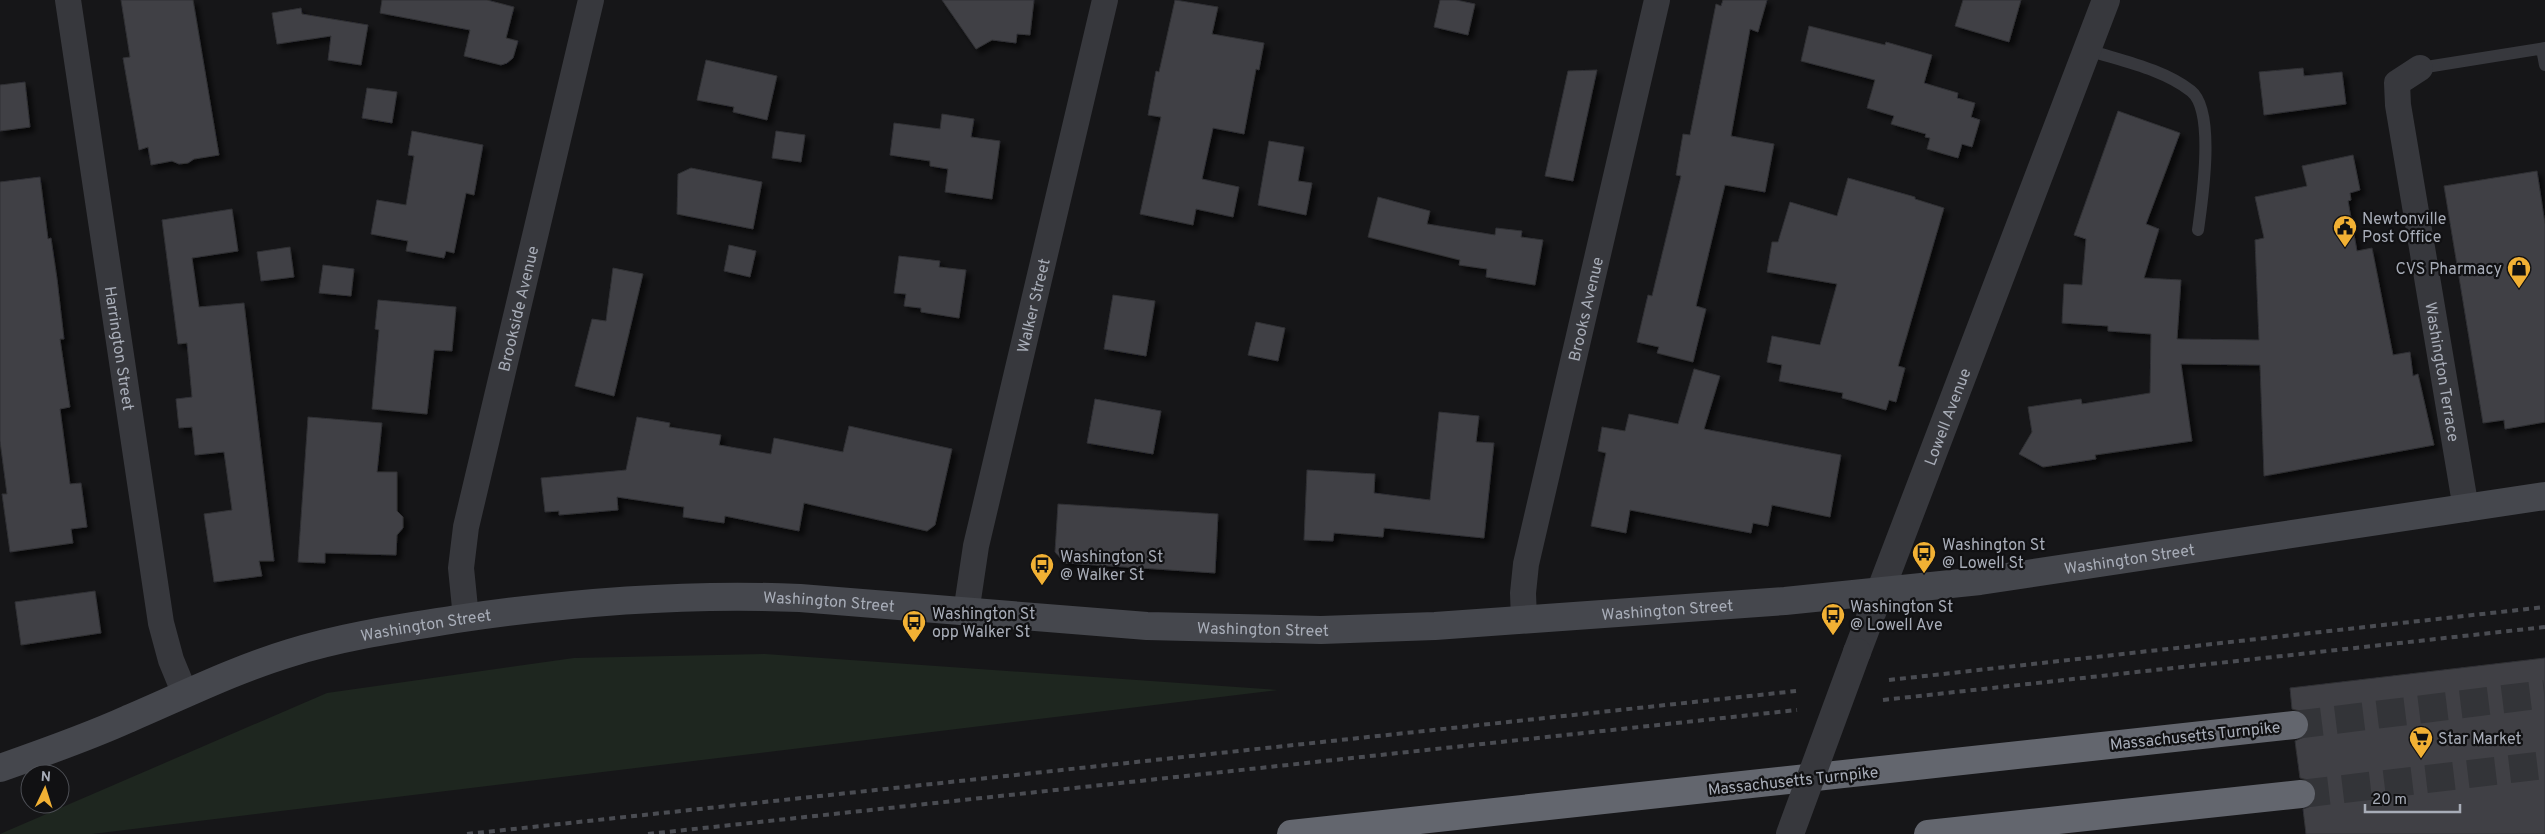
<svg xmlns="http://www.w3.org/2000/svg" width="2545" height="834" viewBox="0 0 2545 834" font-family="Overpass,sans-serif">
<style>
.green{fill:#1e261f}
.building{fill:#404145;stroke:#303034;filter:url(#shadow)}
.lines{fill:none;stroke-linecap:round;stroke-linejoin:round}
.motorway-tunnel{stroke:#333438;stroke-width:28;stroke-dasharray:28 14;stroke-linecap:butt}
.service{stroke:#37383d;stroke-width:12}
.minor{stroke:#37383d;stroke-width:26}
.tertiary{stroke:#37383d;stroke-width:28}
.secondary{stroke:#45474d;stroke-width:28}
.motorway{stroke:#63666e;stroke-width:28}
.rail{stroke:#4a4c52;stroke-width:4;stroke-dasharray:6 5;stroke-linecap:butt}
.tertiary-bridge{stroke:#37383d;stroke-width:28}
.labels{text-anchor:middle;stroke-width:4.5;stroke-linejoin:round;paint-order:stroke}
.poi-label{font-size:16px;fill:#a8adb8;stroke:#111113;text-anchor:start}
.street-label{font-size:16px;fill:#a8adb8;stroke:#111113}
</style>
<defs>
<filter id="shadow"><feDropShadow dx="4.5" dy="4.5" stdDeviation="2.5" flood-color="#0009"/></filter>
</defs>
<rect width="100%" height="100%" fill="#161618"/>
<path class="green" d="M 765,654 L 1278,690 L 92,834 L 0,834 L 327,693 L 574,658 Z"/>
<path class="building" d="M 121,0 L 193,0 L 219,155 L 194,159 L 188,163 L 179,164 L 172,161 L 151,165 L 148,147 L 139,150 L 123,58 L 130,57 Z
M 382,0 L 487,0 L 514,7 L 506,38 L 518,41 L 513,58 L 507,63 L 501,65 L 464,56 L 470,30 L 380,13 Z
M 942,0 L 1034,0 L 1030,35 L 1017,34 L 1016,43 L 992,40 L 976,49 Z
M 1175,0 L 1218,7 L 1212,34 L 1264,43 L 1259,70 L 1256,69 L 1244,134 L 1213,128 L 1202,179 L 1239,187 L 1233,217 L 1196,209 L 1193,225 L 1140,214 L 1161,117 L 1148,115 L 1156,71 L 1159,72 Z
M 1440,0 L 1456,0 L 1475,4 L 1468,35 L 1434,27 Z
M 1723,0 L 1767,0 L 1758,32 L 1750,29 L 1731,136 L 1774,144 L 1765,192 L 1725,185 L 1696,306 L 1706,309 L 1693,362 L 1657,353 L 1659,347 L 1637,342 L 1648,295 L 1652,296 L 1681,176 L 1676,175 L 1683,134 L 1690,135 L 1716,4 L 1721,6 Z
M 1963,0 L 2021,0 L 2009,42 L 1955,26 Z
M 301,8 L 302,14 L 368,25 L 361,65 L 328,60 L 331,36 L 277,44 L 272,13 Z
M 1809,26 L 1885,45 L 1886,42 L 1932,55 L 1924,83 L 1958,93 L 1957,98 L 1975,103 L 1971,117 L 1980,120 L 1972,147 L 1962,144 L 1958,158 L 1927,149 L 1930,138 L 1925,137 L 1926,134 L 1891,124 L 1894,116 L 1867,108 L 1875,80 L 1801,61 Z
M 706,60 L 777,76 L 767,120 L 733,112 L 734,107 L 697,100 Z
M 2303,68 L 2304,76 L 2342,72 L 2346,104 L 2264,115 L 2259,72 Z
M 1597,70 L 1573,181 L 1545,176 L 1568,71 Z
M 25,82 L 30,127 L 0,131 L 0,85 Z
M 367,88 L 397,92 L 392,123 L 362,118 Z
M 2118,111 L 2180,133 L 2146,224 L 2159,229 L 2144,278 L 2181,280 L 2177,339 L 2259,340 L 2255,240 L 2264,238 L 2255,197 L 2307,186 L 2302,166 L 2353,155 L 2360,190 L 2350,193 L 2351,200 L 2348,201 L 2357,251 L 2372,248 L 2393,355 L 2410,352 L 2413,376 L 2418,374 L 2434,445 L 2264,476 L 2260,365 L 2181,364 L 2192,441 L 2095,455 L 2096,459 L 2043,467 L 2019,454 L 2032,432 L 2028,407 L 2081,399 L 2082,404 L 2150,393 L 2151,334 L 2108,331 L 2108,326 L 2062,323 L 2064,284 L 2082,285 L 2086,239 L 2074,235 Z
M 942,114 L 974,119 L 971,137 L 1000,141 L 992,199 L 945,192 L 948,169 L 930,166 L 930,161 L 890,155 L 894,123 L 940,129 Z
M 412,131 L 483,145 L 474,195 L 466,193 L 454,253 L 446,251 L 444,258 L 406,251 L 408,241 L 371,234 L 377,200 L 406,205 L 414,156 L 408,155 Z
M 776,131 L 805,135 L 801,162 L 772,158 Z
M 1269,141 L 1304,147 L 1298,181 L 1312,183 L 1306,215 L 1258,205 Z
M 691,168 L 762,182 L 753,229 L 677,214 L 678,174 Z
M 2537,171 L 2545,224 L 2545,422 L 2505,429 L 2504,420 L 2483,423 L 2444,186 Z
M 40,177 L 48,239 L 51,238 L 57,279 L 64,339 L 60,339 L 70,407 L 60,409 L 70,484 L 81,483 L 87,527 L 71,529 L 73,543 L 10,552 L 2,494 L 7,494 L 0,441 L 0,182 Z
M 1848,178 L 1915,197 L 1915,199 L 1944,208 L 1898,366 L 1905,368 L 1896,402 L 1889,400 L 1886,410 L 1842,398 L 1843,393 L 1779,381 L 1782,365 L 1767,362 L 1772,336 L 1820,345 L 1837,284 L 1767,272 L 1772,242 L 1778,242 L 1790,202 L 1837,216 Z
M 1378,197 L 1430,211 L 1427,224 L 1495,235 L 1496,228 L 1522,231 L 1521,237 L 1543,240 L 1535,285 L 1486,277 L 1487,269 L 1459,265 L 1460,260 L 1368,237 Z
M 232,209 L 238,251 L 192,258 L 199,307 L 244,303 L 274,561 L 259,561 L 262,576 L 214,582 L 204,514 L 232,510 L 224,452 L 195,455 L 192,427 L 179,428 L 176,399 L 192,397 L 187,343 L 178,344 L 162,220 Z
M 729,245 L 756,251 L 750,277 L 724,271 Z
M 290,247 L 294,277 L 261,281 L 257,252 Z
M 899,256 L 940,261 L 939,267 L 966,270 L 959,318 L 921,312 L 921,308 L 904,306 L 906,294 L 894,293 Z
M 323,265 L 354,269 L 351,296 L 319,293 Z
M 613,268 L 643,274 L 614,396 L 575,386 L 592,319 L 606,321 Z
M 1113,295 L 1155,301 L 1146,356 L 1104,349 Z
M 378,300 L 456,307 L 452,351 L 434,350 L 427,414 L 372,409 L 379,330 L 375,329 Z
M 1256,322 L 1285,328 L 1278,361 L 1248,355 Z
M 1694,369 L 1720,376 L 1704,429 L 1841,455 L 1830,517 L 1772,505 L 1768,526 L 1753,523 L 1751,533 L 1630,510 L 1626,533 L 1591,526 L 1606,453 L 1598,451 L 1602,427 L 1625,431 L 1629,414 L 1678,424 Z
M 1095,399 L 1161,411 L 1153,454 L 1087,443 Z
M 1439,412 L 1479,416 L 1476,442 L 1494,443 L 1484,538 L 1384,528 L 1383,537 L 1334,533 L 1333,541 L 1304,540 L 1307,470 L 1375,474 L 1374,493 L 1430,500 Z
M 308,417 L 382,423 L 377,472 L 397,472 L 397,511 L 403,517 L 403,528 L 397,535 L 396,555 L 325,553 L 325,563 L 298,562 Z
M 637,417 L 670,423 L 669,427 L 721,435 L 719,445 L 771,454 L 774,438 L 843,452 L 849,426 L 952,449 L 935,525 L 927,531 L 804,503 L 799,531 L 725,516 L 724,523 L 683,517 L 684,507 L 617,497 L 618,510 L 559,515 L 559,511 L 545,512 L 541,478 L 626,470 Z
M 1058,504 L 1218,514 L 1215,573 L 1065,563 L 1055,552 Z
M 95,591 L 101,633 L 21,645 L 15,602 Z
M 2545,658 L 2545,834 L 2306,834 L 2303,809 L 2311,806 L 2315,801 L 2316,792 L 2313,784 L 2308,780 L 2300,778 L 2295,741 L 2304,737 L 2308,731 L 2310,724 L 2306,715 L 2300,711 L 2292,709 L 2290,688 Z"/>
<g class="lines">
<path class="motorway-tunnel" d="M 2294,725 L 2545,694
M 2301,794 L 2545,765"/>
<path class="service" d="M 2542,49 L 2545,65
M 2088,50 C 2122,61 2163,69 2191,91 C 2216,111 2202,201 2198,230
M 2420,68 L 2545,48"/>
<g class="minor">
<path id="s1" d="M 68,0 L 161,623 L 171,660 L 185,694"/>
<path id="s2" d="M 2420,68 L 2397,83 L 2398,105 L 2466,509"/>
<path id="s3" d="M 966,613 L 976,546 L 1105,0"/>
<path id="s4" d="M 466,618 L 461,568 L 466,527 L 591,0"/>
<path id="s5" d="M 1524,620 L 1523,593 L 1526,564 L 1657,0"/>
</g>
<path class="tertiary" id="s6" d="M 1857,652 L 2106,0"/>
<path class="secondary" id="s7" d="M 0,768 C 43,753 86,738 128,719 C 182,696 234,670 290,653 C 344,636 401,628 457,619 C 571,602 684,593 800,598 L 1147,626 L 1321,630 L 1435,626 L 1785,601 L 1980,581 L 2545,496"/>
<path class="motorway" d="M 1291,834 L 2294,725
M 1928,834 L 2301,794"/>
<path class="rail" d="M 1889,680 L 2545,607
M 1883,700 L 2545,627
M 467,834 L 1796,691
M 648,834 L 1797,710"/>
<path class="tertiary-bridge" d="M 1790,834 L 1857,652"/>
</g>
<defs>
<g id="civic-pin" transform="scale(1.25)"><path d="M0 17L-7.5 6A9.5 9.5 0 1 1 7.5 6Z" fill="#f2b134" stroke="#111113"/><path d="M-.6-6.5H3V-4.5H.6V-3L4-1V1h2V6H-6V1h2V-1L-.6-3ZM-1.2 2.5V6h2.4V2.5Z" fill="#111"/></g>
<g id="shop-pin" transform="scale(1.25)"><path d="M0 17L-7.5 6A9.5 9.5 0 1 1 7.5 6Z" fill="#f2b134" stroke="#111113"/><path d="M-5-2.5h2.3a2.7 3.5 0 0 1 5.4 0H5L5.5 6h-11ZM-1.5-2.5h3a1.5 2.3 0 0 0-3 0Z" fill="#111"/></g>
<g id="bus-pin" transform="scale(1.25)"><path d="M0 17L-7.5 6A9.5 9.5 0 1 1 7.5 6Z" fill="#f2b134" stroke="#111113"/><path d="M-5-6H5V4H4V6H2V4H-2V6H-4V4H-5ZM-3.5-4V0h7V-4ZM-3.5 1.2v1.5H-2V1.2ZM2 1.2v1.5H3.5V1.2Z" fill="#111"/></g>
<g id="supermarket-pin" transform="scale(1.25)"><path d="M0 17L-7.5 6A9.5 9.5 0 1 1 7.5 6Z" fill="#f2b134" stroke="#111113"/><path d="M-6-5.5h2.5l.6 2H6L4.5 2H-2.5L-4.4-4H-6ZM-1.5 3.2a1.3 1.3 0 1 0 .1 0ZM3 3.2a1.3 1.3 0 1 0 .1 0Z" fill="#111"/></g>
</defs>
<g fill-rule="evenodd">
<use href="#civic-pin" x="2345" y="227"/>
<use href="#shop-pin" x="2519" y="268"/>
<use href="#bus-pin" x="1924" y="553"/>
<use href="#bus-pin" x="1042" y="565"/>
<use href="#bus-pin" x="1833" y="615"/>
<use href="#bus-pin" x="914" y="622"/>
<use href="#supermarket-pin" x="2421" y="738"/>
</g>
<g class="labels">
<g class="poi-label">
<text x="2362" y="224">Newtonville<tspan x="2362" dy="18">Post Office</tspan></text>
<text x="2502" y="274" text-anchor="end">CVS Pharmacy</text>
<text x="1942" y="550">Washington St<tspan x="1942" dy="18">@ Lowell St</tspan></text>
<text x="1060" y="562">Washington St<tspan x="1060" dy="18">@ Walker St</tspan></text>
<text x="1850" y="612">Washington St<tspan x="1850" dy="18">@ Lowell Ave</tspan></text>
<text x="932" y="619">Washington St<tspan x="932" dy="18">opp Walker St</tspan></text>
<text x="2438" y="744">Star Market</text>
</g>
<g class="street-label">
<text dy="6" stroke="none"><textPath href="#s3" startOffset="315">Walker Street</textPath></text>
<text dy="6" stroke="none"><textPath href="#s4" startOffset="316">Brookside Avenue</textPath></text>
<text dy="6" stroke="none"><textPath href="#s5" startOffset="318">Brooks Avenue</textPath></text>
<text dy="6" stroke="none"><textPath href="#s1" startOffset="352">Harrington Street</textPath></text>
<text dy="6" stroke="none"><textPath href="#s2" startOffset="320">Washington Terrace</textPath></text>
<text dy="6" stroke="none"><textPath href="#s6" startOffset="252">Lowell Avenue</textPath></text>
<text dy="6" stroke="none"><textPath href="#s7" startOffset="2161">Washington Street</textPath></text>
<text dy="6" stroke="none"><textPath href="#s7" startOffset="856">Washington Street</textPath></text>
<text dy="6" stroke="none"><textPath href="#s7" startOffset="1696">Washington Street</textPath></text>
<text dy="6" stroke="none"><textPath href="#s7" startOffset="451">Washington Street</textPath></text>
<text dy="6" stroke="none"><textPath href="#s7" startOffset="1291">Washington Street</textPath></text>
<text transform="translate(2195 735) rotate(-6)" y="6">Massachusetts Turnpike</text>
<text transform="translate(1793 780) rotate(-6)" y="6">Massachusetts Turnpike</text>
</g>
</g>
<g transform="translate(45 789) rotate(4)"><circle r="24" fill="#111113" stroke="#4d4f55"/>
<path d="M0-4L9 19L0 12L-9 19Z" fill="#f2b134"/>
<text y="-8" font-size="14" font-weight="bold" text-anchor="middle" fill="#a8adb8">N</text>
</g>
<path d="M2365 804v8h95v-8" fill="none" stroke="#a8adb8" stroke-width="2.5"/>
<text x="2372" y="804" font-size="15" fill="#a8adb8" stroke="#111113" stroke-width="4" paint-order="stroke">20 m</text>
</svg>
